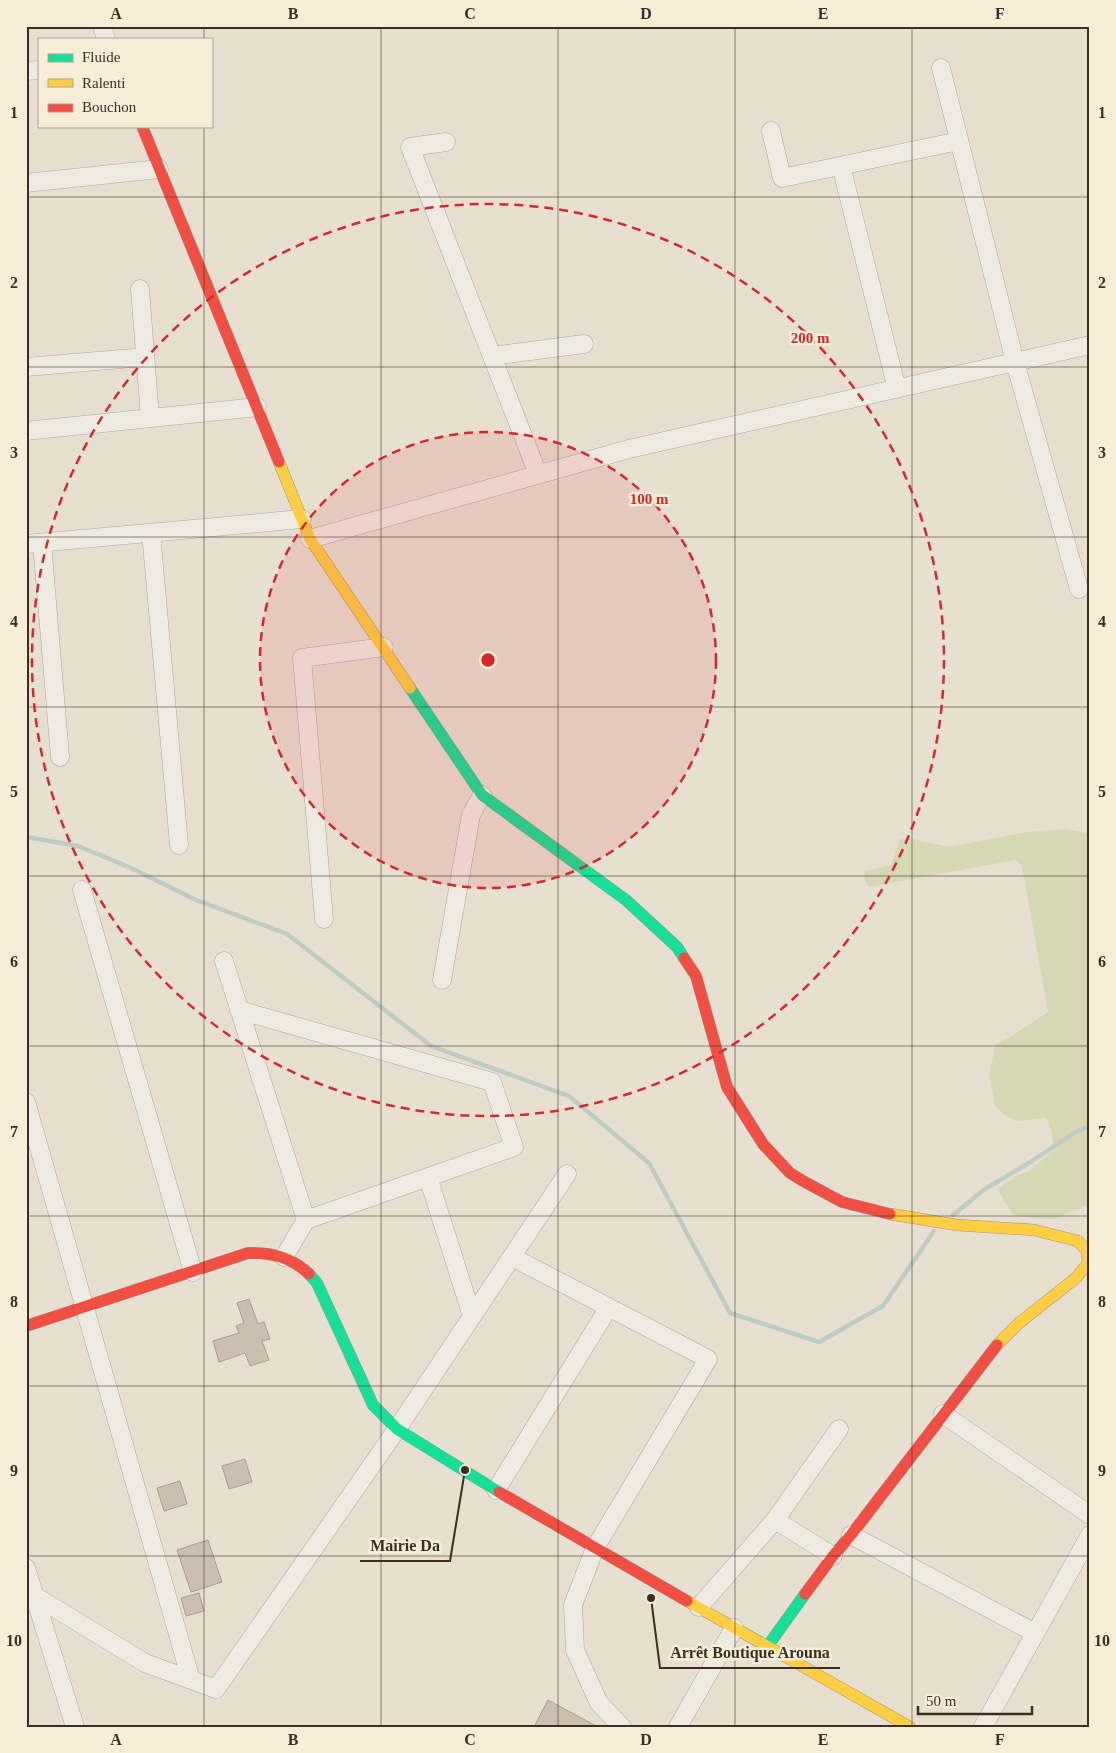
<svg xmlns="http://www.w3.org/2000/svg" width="1116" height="1753" viewBox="0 0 1116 1753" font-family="'Times New Roman',serif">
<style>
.green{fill:#d6d7b3}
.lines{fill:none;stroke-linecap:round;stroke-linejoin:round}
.stream{stroke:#bcccc2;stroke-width:4.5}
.building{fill:#cbbfb2;stroke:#a89c90}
.street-casing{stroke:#ada599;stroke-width:19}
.fast-casing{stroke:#9c958a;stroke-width:12}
.slow-casing{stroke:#9c958a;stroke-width:12}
.jam-casing{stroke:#9c958a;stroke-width:12}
.street{stroke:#efebe3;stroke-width:18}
.fast{stroke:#16e098;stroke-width:11}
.slow{stroke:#ffcf43;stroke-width:11}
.jam{stroke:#f24e42;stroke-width:11}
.grid{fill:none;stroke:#3d2e20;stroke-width:1;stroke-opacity:0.55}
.ring{fill:none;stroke:#d62828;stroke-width:2.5;stroke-dasharray:9 6}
.centre{fill:#d62828;stroke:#f7eed8;stroke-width:2.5}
.ring-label{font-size:15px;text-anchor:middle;font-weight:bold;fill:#d62828;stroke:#f7eed8;stroke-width:5;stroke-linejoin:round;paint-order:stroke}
.leader{fill:none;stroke:#3d2e20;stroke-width:2}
.callout-dot{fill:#3d2e20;stroke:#f7eed8;stroke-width:2}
.callout-label{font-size:16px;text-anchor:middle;font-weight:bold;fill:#3d2e20;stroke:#f7eed8;stroke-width:5;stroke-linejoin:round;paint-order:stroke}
.neatline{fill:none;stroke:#3d2e20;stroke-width:2}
.grid-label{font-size:16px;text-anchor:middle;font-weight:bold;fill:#3d2e20}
</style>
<rect width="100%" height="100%" fill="#e7e0d1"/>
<path class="green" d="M 1067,829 L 1084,833 L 1090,832 L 1090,1204 L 1054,1219 L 1014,1216 L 997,1189 L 1018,1175 L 1030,1171 L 1054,1149 L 1051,1130 L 1046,1118 L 1016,1121 L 1006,1116 L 995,1106 L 989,1074 L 996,1044 L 1010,1037 L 1048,1012 L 1022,866 L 1015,860 L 869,887 L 864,878 L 865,871 L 891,865 L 900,839 L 909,838 L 949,847 L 1027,832 Z"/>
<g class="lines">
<path class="stream" d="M 26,837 L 78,846 L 129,867 L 196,900 L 287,934 L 431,1046 L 569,1096 L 649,1163 L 730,1313 L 819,1342 L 883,1306 L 934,1231
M 953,1215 L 985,1189 L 1029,1163 L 1074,1133 L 1090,1126"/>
</g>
<path class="building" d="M 249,1299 L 258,1324 L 264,1322 L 270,1339 L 262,1341 L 269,1360 L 250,1366 L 245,1353 L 219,1362 L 213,1341 L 239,1333 L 236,1326 L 244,1323 L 237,1303 Z
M 245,1459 L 252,1482 L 229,1489 L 222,1466 Z
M 180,1481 L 187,1504 L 164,1511 L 157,1488 Z
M 208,1540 L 222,1582 L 191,1592 L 177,1550 Z
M 199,1593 L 204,1611 L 186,1616 L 181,1598 Z
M 548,1700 L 598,1727 L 534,1727 Z"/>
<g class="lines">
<g class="street-casing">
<path id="street" d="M 102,26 L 106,39
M 941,68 L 1015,362 L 1079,589
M 26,71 L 39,70
M 771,131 L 782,178 L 959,141
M 446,142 L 410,147 L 538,474
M 841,166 L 897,389
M 26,183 L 159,169
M 140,289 L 150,418
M 492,356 L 584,344
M 26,367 L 145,357
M 26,431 L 257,407
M 151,533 L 179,845
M 310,539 L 629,449 L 1090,345
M 42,543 L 60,757
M 26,544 L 302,519
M 82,890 L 193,1272
M 324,919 L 302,658 L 384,647
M 224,961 L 306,1220
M 442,980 L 471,815 L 482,795
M 239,1010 L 492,1082 L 514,1147 L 306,1220 L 284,1257
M 26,1102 L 191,1680
M 428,1177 L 472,1316
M 512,1257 L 708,1359 L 595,1548 L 573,1605 L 575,1650 L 599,1703 L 622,1727
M 943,1414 L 1090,1515
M 496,1490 L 609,1307
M 775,1520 L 833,1556
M 851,1535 L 1035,1633
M 26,1568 L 75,1727
M 26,1599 L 35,1596 L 145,1663 L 216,1689 L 397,1429 L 567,1174
M 699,1607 L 775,1520 L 839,1429
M 678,1727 L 734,1628
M 983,1727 L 1090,1535"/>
</g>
<g class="fast-casing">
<path id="fast" d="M 410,688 L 482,795 L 626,900 L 677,947 L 684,958
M 309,1274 L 317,1283 L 373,1405 L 397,1429 L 499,1492
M 767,1647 L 805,1594"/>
</g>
<g class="slow-casing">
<path id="slow" d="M 279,462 L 310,539 L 410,688
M 890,1214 L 957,1225 L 1034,1230 L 1078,1241 L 1087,1251 L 1088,1263 L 1076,1278 L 1019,1323 L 997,1345
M 687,1601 L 910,1727"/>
</g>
<g class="jam-casing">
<path id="jam" d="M 142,126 L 279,462
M 684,958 L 696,976 L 727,1087 L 763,1144 L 790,1173 L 803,1181 L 842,1202 L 890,1214
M 26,1326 L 248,1253 C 271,1252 292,1257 309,1274
M 499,1492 L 687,1601
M 805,1594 L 833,1556 L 851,1535 L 997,1345"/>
</g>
<use href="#street" class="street"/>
<use href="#fast" class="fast"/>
<use href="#slow" class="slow"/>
<use href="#jam" class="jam"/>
</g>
<path class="grid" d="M 204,26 L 204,39M 381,26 L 381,1727M 558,26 L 558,1727M 735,26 L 735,1727M 912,26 L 912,1727M 204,126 L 204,1727M 26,197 L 1090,197M 26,367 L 1090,367M 26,537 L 1090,537M 26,707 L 1090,707M 26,876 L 1090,876M 26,1046 L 1090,1046M 26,1216 L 1090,1216M 26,1386 L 1090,1386M 26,1556 L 1090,1556"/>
<circle cx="488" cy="660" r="228" fill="#d62828" fill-opacity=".12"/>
<g class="ring">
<circle cx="488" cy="660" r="228"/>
<circle cx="488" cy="660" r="456"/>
</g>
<circle cx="488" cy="660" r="8" class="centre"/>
<g class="ring-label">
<text x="810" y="343">200 m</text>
<text x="649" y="504">100 m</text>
</g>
<path class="leader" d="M465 1470L450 1561H360M651 1598L660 1668H840"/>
<g class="callout-dot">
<circle cx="465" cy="1470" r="5"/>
<circle cx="651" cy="1598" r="5"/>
</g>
<g class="callout-label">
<text x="405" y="1551">Mairie Da</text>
<text x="750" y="1658">Arrêt Boutique Arouna</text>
</g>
<rect width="1116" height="1753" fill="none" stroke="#f7eed8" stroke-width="55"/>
<rect x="38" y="38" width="175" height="90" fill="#f7eed8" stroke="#ada18e"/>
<rect x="48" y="54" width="25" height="8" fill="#16e098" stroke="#ada18e"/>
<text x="82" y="62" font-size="15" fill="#3d2e20">Fluide</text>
<rect x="48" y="79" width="25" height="8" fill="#ffcf43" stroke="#ada18e"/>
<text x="82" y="88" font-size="15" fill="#3d2e20">Ralenti</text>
<rect x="48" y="104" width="25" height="8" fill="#f24e42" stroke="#ada18e"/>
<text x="82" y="112" font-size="15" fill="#3d2e20">Bouchon</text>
<path d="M918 1706v8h114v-8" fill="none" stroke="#3d2e20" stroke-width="2.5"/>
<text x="926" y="1706" font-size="15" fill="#3d2e20" stroke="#f7eed8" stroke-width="4" paint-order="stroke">50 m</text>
<rect x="28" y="28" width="1060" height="1698" class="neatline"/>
<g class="grid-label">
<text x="116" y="19">A</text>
<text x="293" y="19">B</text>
<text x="470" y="19">C</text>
<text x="646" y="19">D</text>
<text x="823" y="19">E</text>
<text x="1000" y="19">F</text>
<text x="14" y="118">1</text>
<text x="1102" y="118">1</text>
<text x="14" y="288">2</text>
<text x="1102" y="288">2</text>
<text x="14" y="458">3</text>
<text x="1102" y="458">3</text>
<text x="14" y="627">4</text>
<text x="1102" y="627">4</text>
<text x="14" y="797">5</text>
<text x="1102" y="797">5</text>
<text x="14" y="967">6</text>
<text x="1102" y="967">6</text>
<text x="14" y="1137">7</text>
<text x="1102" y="1137">7</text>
<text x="14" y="1307">8</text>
<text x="1102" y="1307">8</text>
<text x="14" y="1476">9</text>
<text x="1102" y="1476">9</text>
<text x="14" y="1646">10</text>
<text x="1102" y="1646">10</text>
<text x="116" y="1745">A</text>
<text x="293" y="1745">B</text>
<text x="470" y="1745">C</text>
<text x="646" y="1745">D</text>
<text x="823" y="1745">E</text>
<text x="1000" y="1745">F</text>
</g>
</svg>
